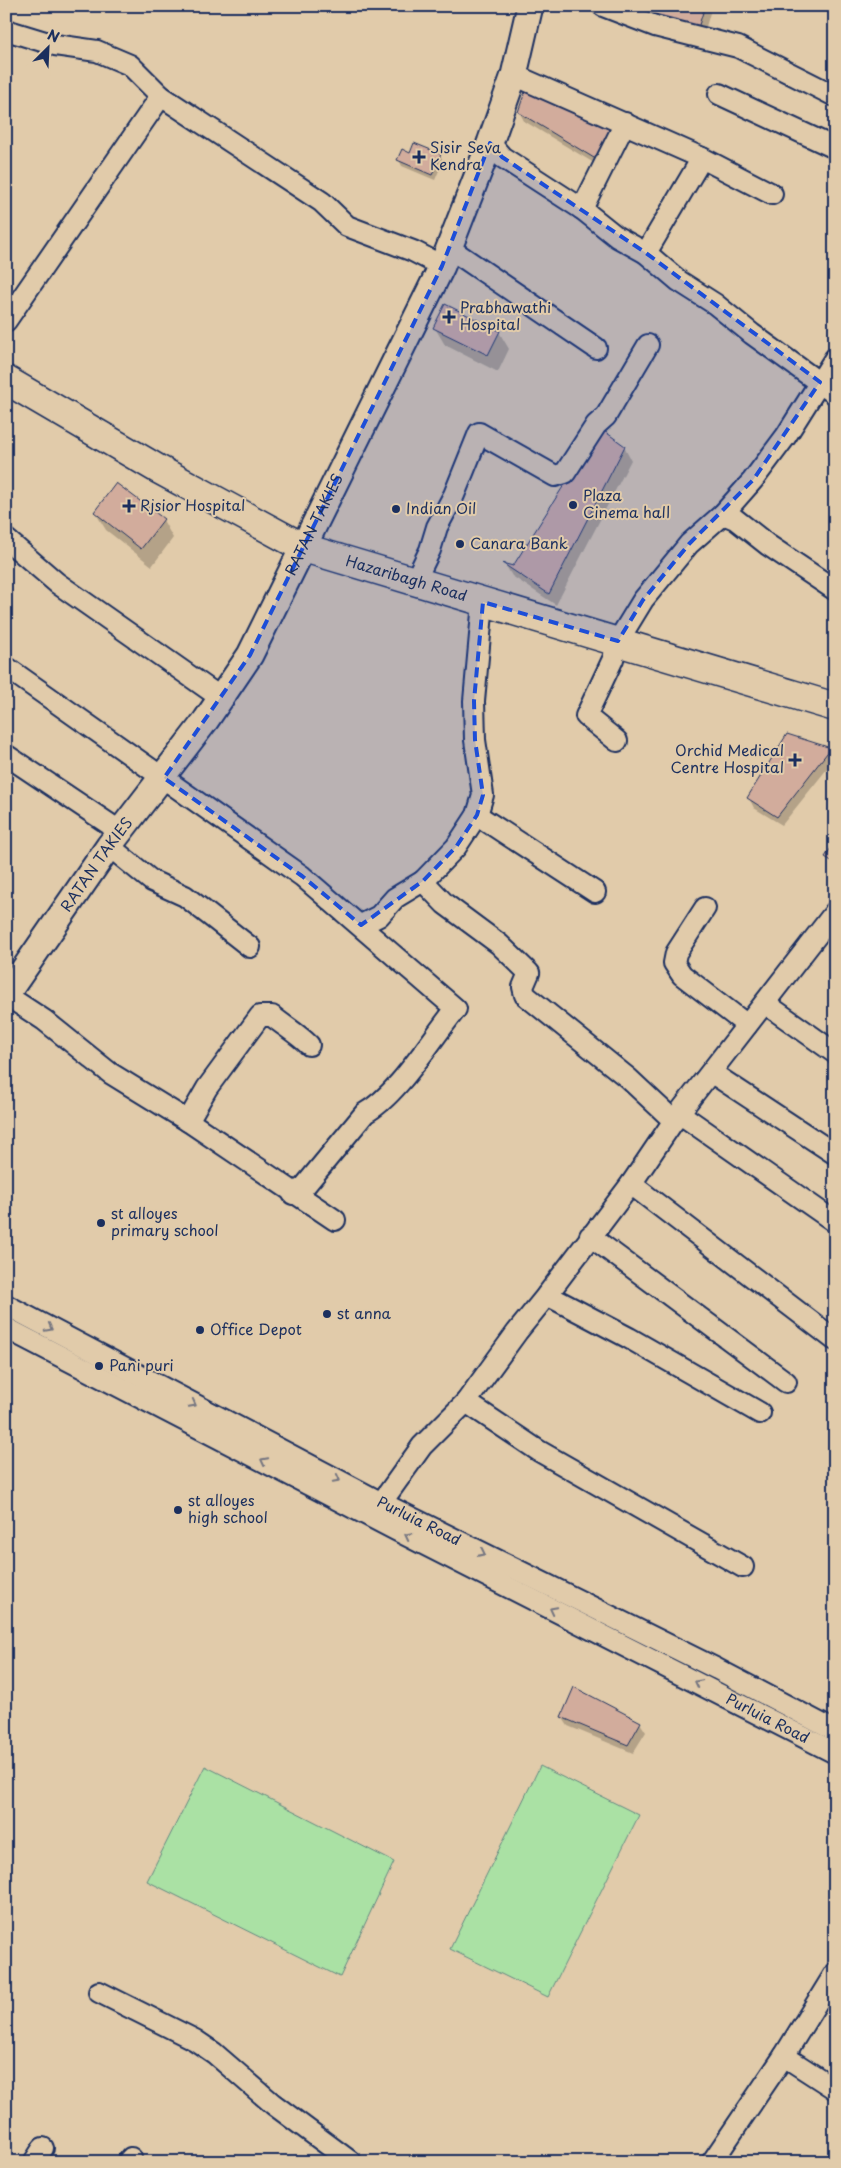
<svg xmlns="http://www.w3.org/2000/svg" width="841" height="2168" viewBox="0 0 841 2168" font-family="'Playpen Sans',sans-serif">
<style>
.green{fill:#aae1a4;stroke:#628881}
.shadow{fill:#0003}
.building{fill:#d2ac9c;stroke:#1b2f5e}
.lines{fill:none;stroke-linecap:round;stroke-linejoin:round}
.minor-casing{stroke:#1b2f5e;stroke-width:24}
.tertiary-casing{stroke:#1b2f5e;stroke-width:29}
.secondary-casing{stroke:#1b2f5e;stroke-width:31}
.minor{stroke:#e1cbaa;stroke-width:20}
.tertiary{stroke:#e1cbaa;stroke-width:25}
.secondary{stroke:#e1cbaa;stroke-width:28}
.oneway{stroke:#747580}
.marked{fill:#1d4ed8;fill-opacity:0.2;stroke:#1d4ed8;stroke-width:4;stroke-dasharray:10 6;stroke-linejoin:round}
.poi-dot{fill:#1b2f5e;stroke:#e1cbaa;stroke-width:2}
.labels{text-anchor:middle;stroke-width:4;stroke-linejoin:round;paint-order:stroke}
.poi-label{font-size:15px;fill:#1b2f5e;stroke:#e1cbaa;text-anchor:start}
.street-label{font-size:15px;fill:#1b2f5e;stroke:#e1cbaa}
</style>
<rect width="100%" height="100%" fill="#e1cbaa"/>
<filter id="ink" filterUnits="userSpaceOnUse"><feTurbulence type="fractalNoise" baseFrequency=".02" numOctaves="2"/><feDisplacementMap in="SourceGraphic" scale="10" xChannelSelector="R" yChannelSelector="G"/><feConvolveMatrix kernelMatrix="1 2 1 2 8 2 1 2 1" color-interpolation-filters="sRGB"/></filter>
<g filter="url(#ink)">
<path class="green" d="M 205,1766 L 394,1862 L 340,1977 L 147,1881 Z
M 540,1766 L 639,1815 L 548,1997 L 450,1949 Z"/>
<path class="shadow" d="M 618,6 L 712,6 L 703,37 Z
M 519,111 L 622,136 L 604,169 L 524,121 Z
M 411,154 L 440,155 L 443,161 L 435,180 L 402,166 L 399,160 Z
M 435,328 L 499,332 L 509,349 L 498,372 L 445,345 Z
M 624,447 L 631,460 L 556,605 L 512,576 L 506,566 L 514,567 Z
M 95,512 L 163,520 L 173,538 L 152,566 L 106,530 Z
M 788,736 L 831,749 L 835,759 L 782,825 L 754,808 L 749,798 Z
M 831,850 L 835,852 L 835,864 L 826,857 Z
M 562,1717 L 640,1723 L 646,1732 L 633,1753 L 568,1726 Z"/>
<path class="building" d="M 628,6 L 705,6 L 698,28 Z
M 526,89 L 617,125 L 599,161 L 518,112 Z
M 414,143 L 441,154 L 432,175 L 397,160 L 402,149 L 410,153 Z
M 445,304 L 500,331 L 488,355 L 433,328 Z
M 600,428 L 625,446 L 549,594 L 502,563 L 513,566 Z
M 116,483 L 164,519 L 141,549 L 94,512 Z
M 787,734 L 831,748 L 777,817 L 747,798 Z
M 831,848 L 835,850 L 833,862 L 825,857 Z
M 574,1687 L 641,1722 L 628,1745 L 561,1717 Z"/>
<g class="lines">
<g class="minor-casing">
<g id="minor">
<path d="M 603,6 L 655,26 L 738,47 L 835,96"/>
<path d="M 6,30 L 55,45 L 97,51 L 130,65 L 161,96 L 322,202 L 347,226 L 413,251 L 442,266"/>
<path d="M 514,75 L 702,158 L 772,194"/>
<path d="M 719,94 L 835,148"/>
<path d="M 490,143 L 502,157 L 582,209 L 617,237 L 646,253 L 679,281 L 715,304 L 752,334 L 835,394"/>
<path d="M 582,209 L 625,123"/>
<path d="M 449,248 L 596,348"/>
<path d="M 646,253 L 702,158"/>
<path d="M 6,321 L 161,96"/>
<path d="M 723,514 L 735,519 L 768,545 L 835,590"/>
<path d="M 6,539 L 57,583 L 221,698"/>
<path d="M 415,581 L 430,550 L 437,527 L 454,495 L 479,433 L 555,476 L 565,473 L 596,425 L 606,416 L 648,345"/>
<path d="M 6,667 L 302,876 L 456,1009 C 431,1039 398,1095 365,1113 L 304,1187 L 293,1194"/>
<path d="M 617,741 L 586,716 L 613,659 L 618,641 L 643,600 L 689,544 L 723,514 L 753,480 L 786,436 L 835,358"/>
<path d="M 6,755 L 121,832"/>
<path d="M 477,815 L 595,892"/>
<path d="M 109,846 L 152,881 L 185,896 L 250,947"/>
<path d="M 423,881 L 445,904 L 499,944 L 529,973 L 523,987 L 525,995 L 628,1078 L 674,1121"/>
<path d="M 705,908 L 676,953 L 674,963 L 682,975 L 747,1025"/>
<path d="M 361,925 L 379,916 L 395,898 L 423,881 L 456,847 L 477,815 L 483,795 L 475,740 L 474,701 L 483,602"/>
<path d="M 6,995 L 44,1020 L 110,1073 L 188,1121 L 335,1220"/>
<path d="M 766,1004 L 835,1053"/>
<path d="M 712,1073 L 835,1154"/>
<path d="M 679,1113 L 835,1222"/>
<path d="M 188,1121 L 207,1088 L 260,1016 L 272,1016 C 284,1026 298,1034 309,1045"/>
<path d="M 631,1184 L 835,1340"/>
<path d="M 590,1236 L 786,1382"/>
<path d="M 547,1295 L 629,1338 L 760,1413"/>
<path id="s1" d="M 6,1305 L 380,1502 L 717,1669 L 835,1731"/>
<path id="s2" d="M 6,1328 L 396,1530 L 835,1753"/>
<path d="M 466,1402 L 539,1451 L 743,1567"/>
<path d="M 374,1513 L 422,1446 L 466,1402 L 517,1332 L 547,1295 L 631,1184 L 679,1113 L 835,912"/>
<path d="M 99,1992 L 195,2040 L 214,2053 L 273,2104 L 351,2162"/>
<path d="M 784,2056 L 835,2089"/>
<path d="M 34,2162 L 43,2148"/>
<path d="M 128,2162 L 131,2158"/>
<path d="M 712,2162 L 784,2056 L 835,1973"/>
</g>
</g>
<g class="tertiary-casing">
<g id="tertiary">
<path id="s3" d="M 6,995 L 109,846 L 206,720 L 250,655 L 442,266 L 490,143 L 514,75 L 530,6"/>
</g>
</g>
<g class="secondary-casing">
<g id="secondary">
<path id="s4" d="M 6,380 L 158,469 L 304,548 L 835,707"/>
</g>
</g>
<use href="#minor" class="minor"/>
<use href="#tertiary" class="tertiary"/>
<use href="#secondary" class="secondary"/>
</g>
<defs><path id="oneway-chevron" d="M-2-3.5L2.5 0L-2 3.5" fill="none" stroke-width="1.6" stroke-linecap="round" stroke-linejoin="round" transform="scale(1.25)"/></defs>
<g class="oneway">
<use href="#oneway-chevron" transform="translate(49 1328) rotate(28)"/>
<use href="#oneway-chevron" transform="translate(193 1404) rotate(28)"/>
<use href="#oneway-chevron" transform="translate(264 1461) rotate(-153)"/>
<use href="#oneway-chevron" transform="translate(337 1479) rotate(28)"/>
<use href="#oneway-chevron" transform="translate(408 1536) rotate(-153)"/>
<use href="#oneway-chevron" transform="translate(482 1553) rotate(26)"/>
<use href="#oneway-chevron" transform="translate(553 1610) rotate(-153)"/>
<use href="#oneway-chevron" transform="translate(698 1683) rotate(-153)"/>
</g>
</g>
<path class="marked" d="M 490,143 L 502,157 L 646,253 L 820,382 L 753,480 L 689,544 L 643,600 L 618,641 L 483,602 L 474,701 L 475,740 L 483,795 L 477,815 L 456,847 L 423,881 L 361,925 L 302,876 L 164,778 L 250,655 L 442,266 Z"/>
<g class="poi-dot">
<path d="M416.5 149.5h5v5h5v5h-5v5h-5v-5h-5v-5h5z"/>
<path d="M446.5 309.5h5v5h5v5h-5v5h-5v-5h-5v-5h5z"/>
<circle cx="573" cy="505" r="5"/>
<path d="M126.5 498.5h5v5h5v5h-5v5h-5v-5h-5v-5h5z"/>
<circle cx="396" cy="509" r="5"/>
<circle cx="460" cy="544" r="5"/>
<path d="M792.5 752.5h5v5h5v5h-5v5h-5v-5h-5v-5h5z"/>
<circle cx="101" cy="1223" r="5"/>
<circle cx="327" cy="1314" r="5"/>
<circle cx="200" cy="1330" r="5"/>
<circle cx="99" cy="1366" r="5"/>
<circle cx="178" cy="1510" r="5"/>
</g>
<g class="labels">
<g class="poi-label">
<text x="430" y="153">Sisir Seva<tspan x="430" dy="17">Kendra</tspan></text>
<text x="460" y="313">Prabhawathi<tspan x="460" dy="17">Hospital</tspan></text>
<text x="583" y="501">Plaza<tspan x="583" dy="17">Cinema hall</tspan></text>
<text x="140" y="511">Rjsior Hospital</text>
<text x="406" y="514">Indian Oil</text>
<text x="470" y="549">Canara Bank</text>
<text x="784" y="756" text-anchor="end">Orchid Medical<tspan x="784" dy="17">Centre Hospital</tspan></text>
<text x="111" y="1219">st alloyes<tspan x="111" dy="17">primary school</tspan></text>
<text x="337" y="1319">st anna</text>
<text x="210" y="1335">Office Depot</text>
<text x="109" y="1371">Pani puri</text>
<text x="188" y="1506">st alloyes<tspan x="188" dy="17">high school</tspan></text>
</g>
<g class="street-label">
<text dy="5" stroke="none"><textPath href="#s3" startOffset="564">RATAN TAKIES</textPath></text>
<text dy="5" stroke="none"><textPath href="#s4" startOffset="449">Hazaribagh Road</textPath></text>
<text dy="5" stroke="none"><textPath href="#s3" startOffset="159">RATAN TAKIES</textPath></text>
<text dy="5" stroke="none"><textPath href="#s1" startOffset="466">Purluia Road</textPath></text>
<text dy="5" stroke="none"><textPath href="#s2" startOffset="856">Purluia Road</textPath></text>
</g>
</g>
<rect width="841" height="2168" fill="none" stroke="#e1cbaa" stroke-width="25"/>
<rect x="12" y="12" width="816" height="2143" fill="none" stroke="#1b2f5e" stroke-width="2" filter="url(#ink)"/>
<g transform="translate(48 48) rotate(24)" stroke="#e1cbaa" stroke-width="4" paint-order="stroke">
<path d="M0-4L9 19L0 12L-9 19Z" fill="#1b2f5e"/>
<text y="-8" font-size="14" font-weight="bold" text-anchor="middle" fill="#1b2f5e">N</text>
</g>
</svg>
